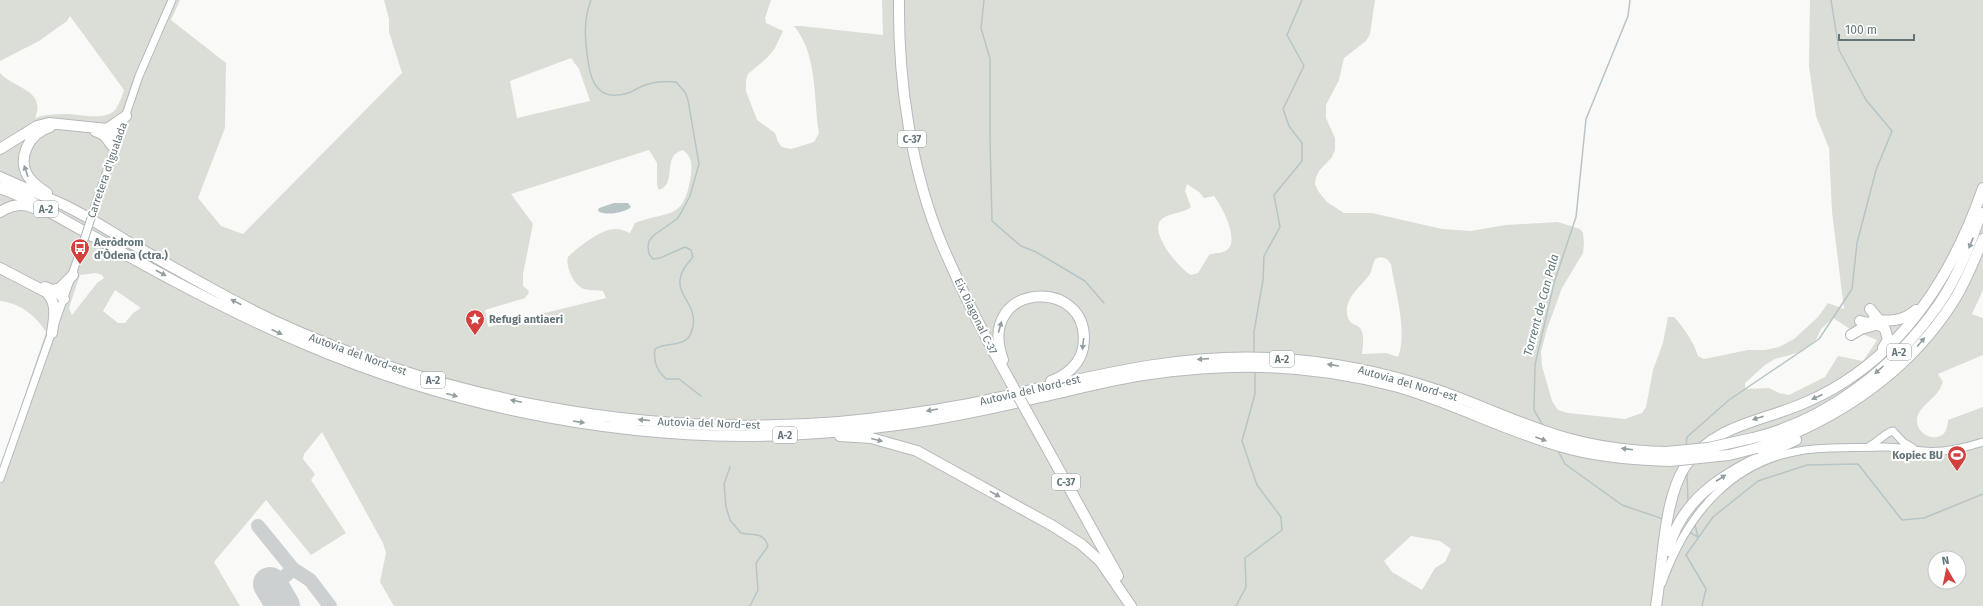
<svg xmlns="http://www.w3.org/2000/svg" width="1983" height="606" viewBox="0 0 1983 606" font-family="'Fira Sans',sans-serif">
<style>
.green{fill:#dbded7;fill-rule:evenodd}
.water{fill:#b7c5c6}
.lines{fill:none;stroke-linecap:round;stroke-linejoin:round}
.stream{stroke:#b7c5c6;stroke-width:1.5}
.taxiway{stroke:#ccd0d1;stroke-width:14}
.runway{stroke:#ccd0d1;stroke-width:34}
.secondary-casing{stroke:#b1b9bb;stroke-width:9}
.highway-casing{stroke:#b5b9bb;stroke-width:12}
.secondary{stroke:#fff;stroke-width:7}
.highway{stroke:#fff;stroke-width:10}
.secondary-bridge-casing{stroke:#b1b9bb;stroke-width:9;stroke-linecap:butt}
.highway-bridge-casing{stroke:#b5b9bb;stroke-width:12;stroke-linecap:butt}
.secondary-bridge{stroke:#fff;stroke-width:7}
.highway-bridge{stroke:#fff;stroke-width:10}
.oneway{fill:#929ea1}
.labels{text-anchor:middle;stroke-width:4;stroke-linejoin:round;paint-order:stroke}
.shield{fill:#fff;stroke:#929ea1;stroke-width:1}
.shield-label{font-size:10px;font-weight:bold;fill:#637479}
.street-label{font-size:11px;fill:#637479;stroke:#fff}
.poi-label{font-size:11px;font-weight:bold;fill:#637479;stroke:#fff;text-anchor:start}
.water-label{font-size:12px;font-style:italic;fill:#627879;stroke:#fff}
</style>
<rect width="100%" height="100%" fill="#f9f9f7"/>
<path class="green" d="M 0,0 L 180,0 L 171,20 L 226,63 L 225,128 L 198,198 L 221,226 L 243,234 L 402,73 L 389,32 L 389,19 L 384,0 L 771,0 L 765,18 L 766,23 L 783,31 L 775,48 L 768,57 L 748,74 L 746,80 L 746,91 L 757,120 L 775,133 L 778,142 L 782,147 L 791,149 L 814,142 L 819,133 C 813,97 818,55 794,26 L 801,26 L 883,35 L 882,0 L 1375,0 L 1370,34 L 1366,41 L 1344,58 L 1339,80 L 1326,105 L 1326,118 L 1335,138 L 1335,150 L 1332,157 L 1319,171 L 1316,177 L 1315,184 L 1318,191 L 1327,202 L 1344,213 L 1372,213 L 1442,229 L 1471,231 L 1506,225 L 1558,222 L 1580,229 L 1583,233 L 1584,243 L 1583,253 L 1562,288 L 1547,329 L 1541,352 L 1542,366 L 1552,401 L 1558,410 L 1568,413 L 1625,419 L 1642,413 L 1646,407 L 1653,370 L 1663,343 L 1668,317 L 1674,317 C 1685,329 1693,341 1698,356 L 1704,359 L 1748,350 L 1765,350 L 1779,347 L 1794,339 L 1818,317 L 1828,303 L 1844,309 L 1832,212 L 1829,148 L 1816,116 L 1809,66 L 1810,0 L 1983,0 L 1983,290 L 1972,314 L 1983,318 L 1983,355 L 1938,374 L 1943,382 C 1941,386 1940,390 1937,393 C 1931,401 1917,409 1917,420 C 1916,434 1936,444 1945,432 C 1947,429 1948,423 1948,420 L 1983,407 L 1983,606 L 394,606 L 380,582 L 386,553 L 383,543 L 322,432 L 304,454 L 303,459 L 315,474 L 311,480 L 346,533 L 311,555 L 266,500 L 214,562 L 240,606 L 0,606 L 0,469 L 46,332 C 35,315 20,303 0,301 L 0,73 C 13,88 47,90 35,118 C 44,115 53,114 63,114 C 77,113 104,122 115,110 C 119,105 122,96 124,90 L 70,16 L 67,21 L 39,41 L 0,61 ZM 571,58 L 579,69 L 590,101 L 517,118 L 510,81 ZM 649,150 L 657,163 L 657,185 L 659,190 C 678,184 661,155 683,150 C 692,157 692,164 691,175 C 684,221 670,210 635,223 L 630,233 C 625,231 620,229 615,229 C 601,229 578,247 568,257 C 565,266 574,286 584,289 C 590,291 597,290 603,291 L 606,298 L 488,327 L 485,310 L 525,298 L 528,294 L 529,291 L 523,286 L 523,274 L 533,224 L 511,194 ZM 1187,184 L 1199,192 L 1204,198 L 1214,196 C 1221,205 1238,236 1229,248 C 1224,254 1216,252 1209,255 L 1198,273 L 1191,275 C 1179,269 1147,230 1162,219 C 1170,212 1183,214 1191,207 L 1185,191 ZM 1381,257 L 1387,259 L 1391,264 C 1395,291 1408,331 1398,357 L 1386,353 L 1362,354 C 1363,347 1365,332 1359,327 C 1355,324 1351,324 1349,320 C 1340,301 1361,287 1370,274 C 1372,269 1373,264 1375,259 ZM 96,273 L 102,275 L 104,278 L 97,283 L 72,315 L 69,308 L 80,275 ZM 115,290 L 141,308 L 133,313 L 125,323 L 118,323 L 103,311 ZM 1833,318 L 1850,329 L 1877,340 L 1863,361 L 1838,356 L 1825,377 L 1789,395 L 1779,393 L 1769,388 L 1745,389 L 1745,383 L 1765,365 L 1775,359 L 1800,352 L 1816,340 L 1821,329 ZM 1411,536 L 1440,541 L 1451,549 L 1445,562 L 1435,568 L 1422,590 L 1392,572 L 1384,561 ZM 1935,558 L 1959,558 L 1959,582 L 1935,582 Z"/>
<path class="water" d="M 614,203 L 628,203 L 631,207 C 624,213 606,216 598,211 L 599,208 Z"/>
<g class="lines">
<path class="stream" d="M 591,0 C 583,21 585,39 588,61 C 591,84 600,102 628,93 C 634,91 639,87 645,85 C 655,82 666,81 676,82 L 685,92 L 688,100 L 699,164 L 690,196 L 681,213 L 677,219 L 654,235 L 649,241 L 648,247 L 649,254 L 653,259 L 660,258 L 685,247 L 691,250 L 693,257 C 687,264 681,270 680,280 C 678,296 697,306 693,326 C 692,331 691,336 687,339 C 678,347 665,342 655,349 C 653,361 657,371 666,379 L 679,379 L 701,396
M 984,0 L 981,28 L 990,59 L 990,140 L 992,221 L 1021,246 L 1036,252 L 1085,281 L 1104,303
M 1254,354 L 1254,332 L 1263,280 L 1264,256 L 1280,227 L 1274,195 L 1302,161 L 1302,143 L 1289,126 L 1283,109 L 1304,66 L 1287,35 L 1302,0
M 1544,427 L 1534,410 L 1535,365 L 1554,283 L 1576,217 L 1586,119 L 1628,16 L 1630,0
M 1686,446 L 1687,437 L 1729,400 L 1819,339 L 1852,289 L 1857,243 L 1876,170 L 1892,131 L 1866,100 L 1839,50 L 1831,0
M 1557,449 L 1565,464 L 1622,505 L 1663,519
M 730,467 L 724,484 L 726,507 L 730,520 L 741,533 C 753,536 763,531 768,546 L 756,563 L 758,590 L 750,606
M 1687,474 L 1688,502
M 1695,525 L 1698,537
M 1689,532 L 1698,537
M 1236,606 L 1246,587 L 1245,558 L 1282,530 L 1281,517 L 1257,485 L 1242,441 L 1255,394 L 1255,370
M 1702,606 L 1706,589 L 1686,555 L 1713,517 L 1758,481 L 1807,465 L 1858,464 L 1902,520 L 1924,518 L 1983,494"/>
<path class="taxiway" d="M 258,526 L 293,569 L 282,579 L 274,591
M 293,569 L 310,580 L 330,606"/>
<path class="runway" d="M 270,584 L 283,606"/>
<g class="secondary-casing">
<path id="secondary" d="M 95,206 L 139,76 L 172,0
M 1868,447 C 1877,443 1887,431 1893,431 L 1903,442 L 1913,448
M 0,479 L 81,249
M 1662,583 C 1687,513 1734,456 1814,449 C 1836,447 1859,448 1881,447 C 1895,446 1909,450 1923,451 C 1943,453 1964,448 1983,442"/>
</g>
<g class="highway-casing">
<path id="highway" d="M 899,0 C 898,81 911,172 943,247 C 963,294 986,339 1011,383
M 107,129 L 126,116
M 95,131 L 104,135 L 114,148
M 0,149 L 37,126 L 49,123 L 107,129 L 118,137
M 0,177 C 21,187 43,195 64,205 C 85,215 105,228 125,240 C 173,267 220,295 270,319 C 446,401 645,438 839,422 C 883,418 926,412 969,404 C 1070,383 1165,353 1270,358 C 1328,361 1385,372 1440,391 C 1481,405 1521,425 1563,437 C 1597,447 1631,451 1666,452
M 0,188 L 25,198 C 117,250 210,304 307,345 C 443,403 595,435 743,436 C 792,436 840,432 889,426 C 940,420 990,409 1041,397 C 1077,389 1113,379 1150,374 C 1187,369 1224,366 1262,367 C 1307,368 1354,375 1398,387 C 1453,403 1504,430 1559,446 C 1595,457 1633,460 1670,461
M 47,193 C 41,189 35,185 30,179 C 15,160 29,133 50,127
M 0,212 C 11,205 22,202 34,208
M 0,268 L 46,292 C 58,303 54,318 52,333
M 45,287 L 59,293 L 64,299
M 52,290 L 60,288 L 73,275
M 1870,309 L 1880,321
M 1873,320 C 1889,321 1903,322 1916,310
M 1860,321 L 1881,326 L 1885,329 L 1888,340 L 1883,348
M 1851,335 L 1861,329 L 1872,326
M 1003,360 C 974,280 1095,275 1083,348 C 1080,364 1066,376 1051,381
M 1027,412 L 1118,576
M 840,436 L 871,438 L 917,451 L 1053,526 L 1081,544 L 1100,561 L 1131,606
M 1753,438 C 1828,420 1895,367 1939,304 C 1958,276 1970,245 1981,213
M 1757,448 C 1836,420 1907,374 1953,302 C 1966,282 1974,260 1983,239
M 1668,551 C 1683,488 1743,465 1796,440
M 1656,606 C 1663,565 1663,499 1686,465 C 1713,427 1757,422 1797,406 C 1894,368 1950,283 1983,188"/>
</g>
<use href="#secondary" class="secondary"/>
<use href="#highway" class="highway"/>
<g class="secondary-bridge-casing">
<path id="secondary-bridge" d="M 81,249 L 95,206"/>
</g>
<g class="highway-bridge-casing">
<path id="highway-bridge" d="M 1011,383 L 1027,412
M 1666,452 L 1708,448 L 1753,438
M 1670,461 L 1729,455 L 1757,448"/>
</g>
<use href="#secondary-bridge" class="secondary-bridge"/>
<use href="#highway-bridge" class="highway-bridge"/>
</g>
<defs><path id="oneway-solid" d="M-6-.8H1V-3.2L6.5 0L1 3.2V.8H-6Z"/></defs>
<g class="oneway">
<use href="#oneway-solid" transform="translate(26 171) rotate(-109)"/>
<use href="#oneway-solid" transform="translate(1971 243) rotate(112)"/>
<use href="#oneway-solid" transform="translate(161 273) rotate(28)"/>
<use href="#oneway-solid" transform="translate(236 302) rotate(-153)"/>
<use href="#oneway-solid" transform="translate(1000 327) rotate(-74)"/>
<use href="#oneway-solid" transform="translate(277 332) rotate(25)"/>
<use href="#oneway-solid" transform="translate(1921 342) rotate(-50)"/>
<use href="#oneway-solid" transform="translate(1083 344) rotate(96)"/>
<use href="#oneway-solid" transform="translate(1203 359) rotate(176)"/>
<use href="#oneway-solid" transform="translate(1333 365) rotate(-171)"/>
<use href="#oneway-solid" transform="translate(1879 370) rotate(138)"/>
<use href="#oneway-solid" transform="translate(452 395) rotate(15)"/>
<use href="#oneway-solid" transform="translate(1817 397) rotate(156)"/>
<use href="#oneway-solid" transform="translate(516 401) rotate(-168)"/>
<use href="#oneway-solid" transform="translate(932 410) rotate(170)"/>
<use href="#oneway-solid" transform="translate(1758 418) rotate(163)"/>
<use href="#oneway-solid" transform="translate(644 420) rotate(-175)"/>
<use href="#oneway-solid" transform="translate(579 422) rotate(9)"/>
<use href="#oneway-solid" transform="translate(1541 439) rotate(20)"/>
<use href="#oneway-solid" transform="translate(877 440) rotate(14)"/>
<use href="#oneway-solid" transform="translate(1627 449) rotate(-173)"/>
<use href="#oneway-solid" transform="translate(1721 478) rotate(-33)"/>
<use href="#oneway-solid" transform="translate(995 494) rotate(29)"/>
</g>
<defs>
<g id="bus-pin" transform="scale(1)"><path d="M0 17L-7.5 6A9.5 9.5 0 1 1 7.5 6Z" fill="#d2413e" stroke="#fff"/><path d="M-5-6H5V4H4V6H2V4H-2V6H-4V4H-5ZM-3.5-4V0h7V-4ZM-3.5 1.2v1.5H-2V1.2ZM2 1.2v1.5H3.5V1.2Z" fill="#fff"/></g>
<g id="sight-pin" transform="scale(1)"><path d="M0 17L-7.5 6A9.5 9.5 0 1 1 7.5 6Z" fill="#d2413e" stroke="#fff"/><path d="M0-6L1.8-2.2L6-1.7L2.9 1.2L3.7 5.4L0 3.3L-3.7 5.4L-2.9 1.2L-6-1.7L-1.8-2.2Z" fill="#fff"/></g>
<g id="stadium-pin" transform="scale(1)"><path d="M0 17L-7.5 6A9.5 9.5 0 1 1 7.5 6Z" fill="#d2413e" stroke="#fff"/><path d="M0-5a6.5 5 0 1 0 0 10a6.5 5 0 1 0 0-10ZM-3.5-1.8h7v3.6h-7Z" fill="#fff"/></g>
</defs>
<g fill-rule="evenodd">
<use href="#bus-pin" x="80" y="248"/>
<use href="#sight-pin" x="475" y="319"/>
<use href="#stadium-pin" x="1957" y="455"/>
</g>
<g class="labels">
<g class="shield">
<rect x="898" y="131" width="28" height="16" rx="3"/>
<rect x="34" y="201" width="24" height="16" rx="3"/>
<rect x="1887" y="344" width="24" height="16" rx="3"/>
<rect x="1270" y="351" width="24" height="16" rx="3"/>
<rect x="421" y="372" width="24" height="16" rx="3"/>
<rect x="773" y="427" width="24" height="16" rx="3"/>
<rect x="1052" y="474" width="28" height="16" rx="3"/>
</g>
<g class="shield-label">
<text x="912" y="143">C-37</text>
<text x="46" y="213">A-2</text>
<text x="1899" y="356">A-2</text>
<text x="1282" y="363">A-2</text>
<text x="433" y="384">A-2</text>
<text x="785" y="439">A-2</text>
<text x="1066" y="486">C-37</text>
</g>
<g class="street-label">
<text transform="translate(107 170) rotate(-71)" y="4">Carretera d'Igualada</text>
<text transform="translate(976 316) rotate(64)" y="4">Eix Diagonal C-37</text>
<text transform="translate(358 354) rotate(20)" y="4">Autovia del Nord-est</text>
<text transform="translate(1408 383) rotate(16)" y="4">Autovia del Nord-est</text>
<text transform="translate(1030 390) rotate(-13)" y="4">Autovia del Nord-est</text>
<text transform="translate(709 423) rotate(2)" y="4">Autovia del Nord-est</text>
</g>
<g class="poi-label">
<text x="94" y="246">Aeròdrom<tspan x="94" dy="13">d'Òdena (ctra.)</tspan></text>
<text x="489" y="323">Refugi antiaeri</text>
<text x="1943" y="459" text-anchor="end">Kopiec BU</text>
</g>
<g class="water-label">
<text transform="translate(1541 305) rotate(-75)" y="4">Torrent de Can Pala</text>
</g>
</g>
<g transform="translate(1947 570) rotate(351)"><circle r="19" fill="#ffffff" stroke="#c1c7c9"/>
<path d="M0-3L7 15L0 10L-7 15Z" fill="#d2413e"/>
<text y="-6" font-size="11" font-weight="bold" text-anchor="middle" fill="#637479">N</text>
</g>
<path d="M1839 34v6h75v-6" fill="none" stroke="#637479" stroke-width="2"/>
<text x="1845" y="34" font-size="12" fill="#637479" stroke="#ffffff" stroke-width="3" paint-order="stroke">100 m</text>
</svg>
